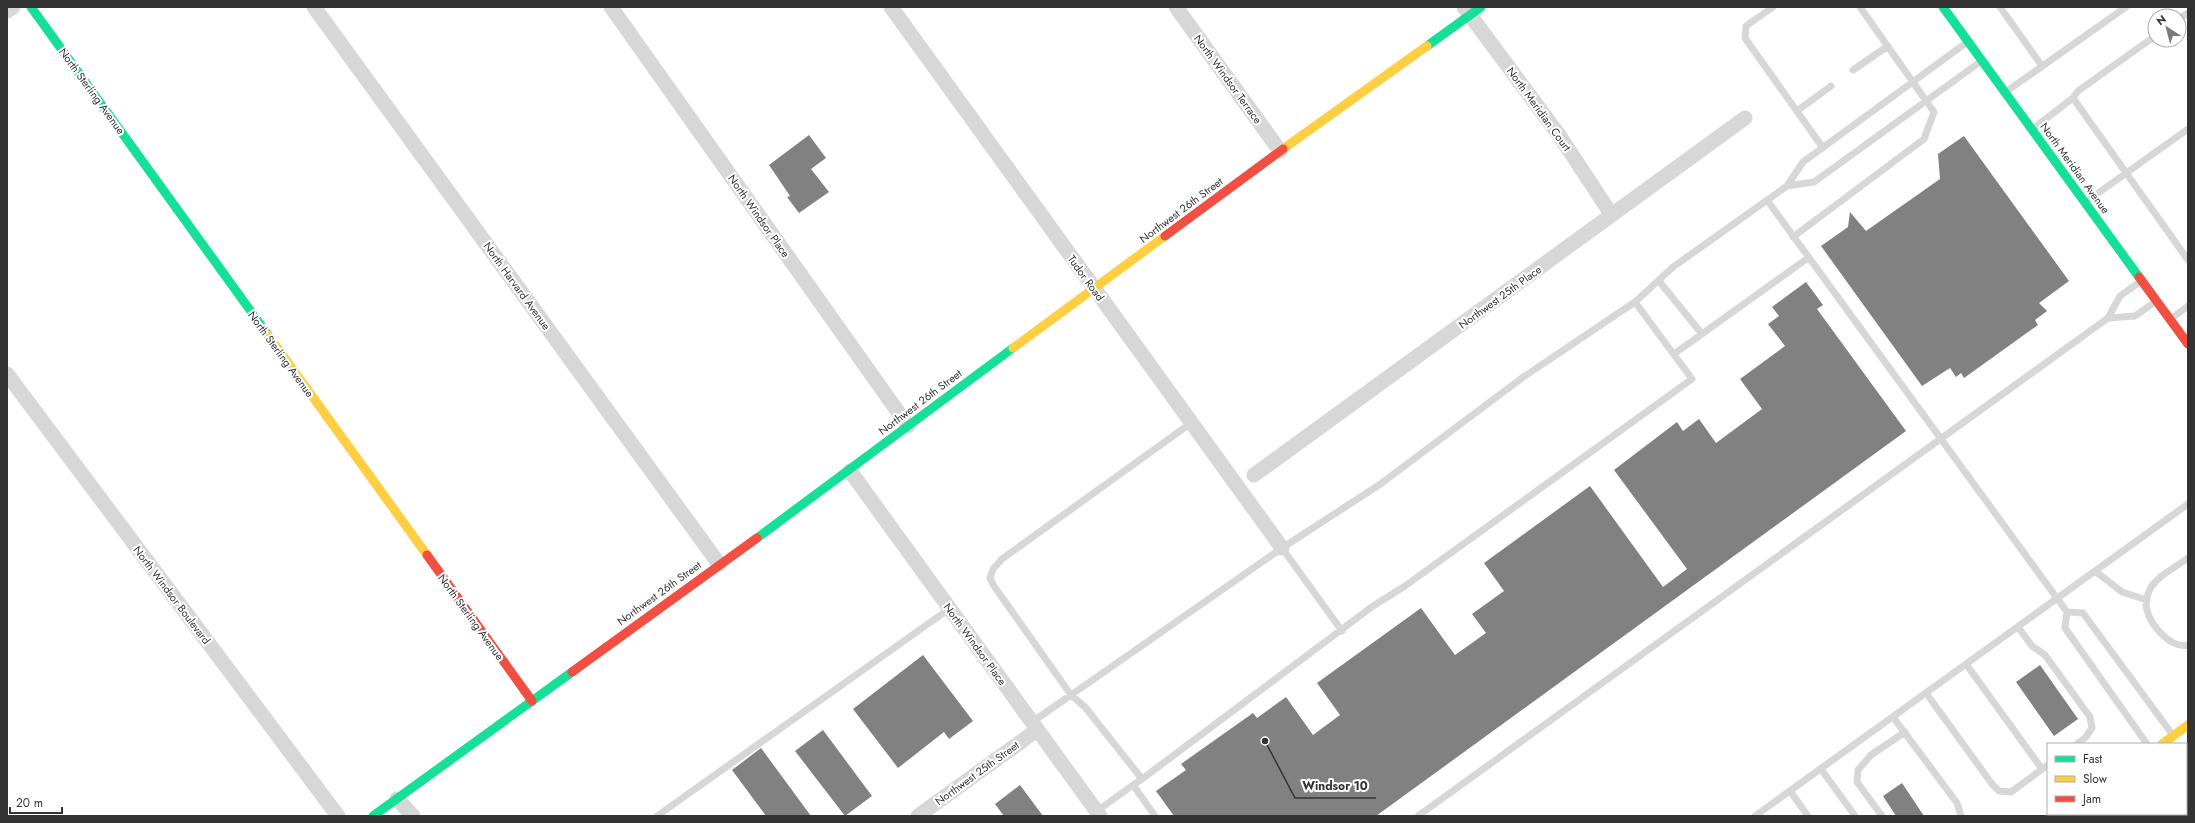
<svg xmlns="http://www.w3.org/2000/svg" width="2195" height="823" viewBox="0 0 2195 823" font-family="Jost,sans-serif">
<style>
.building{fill:#818181}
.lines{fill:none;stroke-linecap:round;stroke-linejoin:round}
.lane{stroke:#d7d7d7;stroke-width:7}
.street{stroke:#d7d7d7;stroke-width:15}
.fast{stroke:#16e098;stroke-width:9}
.slow{stroke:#ffcf43;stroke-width:9}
.jam{stroke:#f24e42;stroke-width:9}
.labels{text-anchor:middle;stroke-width:4;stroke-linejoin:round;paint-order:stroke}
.street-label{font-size:11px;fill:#333;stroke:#fff}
.leader{fill:none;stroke:#333;stroke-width:1.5}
.callout-dot{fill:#333;stroke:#fff;stroke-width:1.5}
.callout-label{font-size:12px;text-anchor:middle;font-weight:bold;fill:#333;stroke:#fff;stroke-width:4;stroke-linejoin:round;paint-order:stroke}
</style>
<rect width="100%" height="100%" fill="#fff"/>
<path class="building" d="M 809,135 L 826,158 L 811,169 L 829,192 L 799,213 L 787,197 L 790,196 L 769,165 Z
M 1964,136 L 2069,281 L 2039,303 L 2047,311 L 2035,320 L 2038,325 L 1964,378 L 1961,373 L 1956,377 L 1950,368 L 1922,386 L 1821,246 L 1848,227 L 1850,212 L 1866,231 L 1940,179 L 1938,154 Z
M 1806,282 L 1823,305 L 1817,309 L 1906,431 L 1376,816 L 1174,816 L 1156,791 L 1186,770 L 1181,764 L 1253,713 L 1257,718 L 1286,697 L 1313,735 L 1340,715 L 1317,683 L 1421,608 L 1455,655 L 1486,633 L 1472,614 L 1504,591 L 1484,563 L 1590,486 L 1663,587 L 1687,569 L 1614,470 L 1677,422 L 1683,431 L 1699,419 L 1716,443 L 1762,409 L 1740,379 L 1785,346 L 1768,324 L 1779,316 L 1772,307 Z
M 923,655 L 973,721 L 949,739 L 944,732 L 898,768 L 853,709 Z
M 2040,665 L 2078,719 L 2054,736 L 2016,682 Z
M 823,730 L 872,796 L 845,816 L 795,751 Z
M 761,748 L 811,816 L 766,816 L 732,770 Z
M 1902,783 L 1924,816 L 1896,816 L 1883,796 Z
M 1020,785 L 1043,816 L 1004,816 L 995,804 Z"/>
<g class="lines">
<path class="lane" d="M 1773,7 L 1746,26 L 1745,38 L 1823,148
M 2000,7 L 2042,66
M 2179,19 L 2188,13
M 1966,43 L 1803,162 L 1787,186 L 1814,182 L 1980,62
M 1853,70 L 1888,46
M 2007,91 L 2126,7
M 2073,98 L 2188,260
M 1797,111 L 1831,86
M 2034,128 L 2073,98 L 2078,91 L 2155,36
M 1767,200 L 2067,612
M 2087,201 L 2188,129
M 1793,237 L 1924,139 L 1934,112 L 1860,7
M 1659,281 L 1702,334
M 2108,318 L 2135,316 L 2155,302
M 2172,318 L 2188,306
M 1674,354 L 1808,258
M 1191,423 L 1002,559 L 993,569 L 990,578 L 994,586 L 1071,695 L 1282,548 L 1379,485 L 1522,378 L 1635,302 L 1673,267 L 1787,186
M 1282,548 L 1342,631
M 2188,558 C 2176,567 2157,576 2150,589 C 2147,595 2145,604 2147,610 C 2151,626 2171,649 2188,645
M 2095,571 L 2122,592 L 2147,600
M 2018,627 L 2032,646 L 2045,655 L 2090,717 L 2092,728 L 2086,737 L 2077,744
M 1966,664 L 2042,769
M 1926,693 L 1992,784 L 1999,791 L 2011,792 L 2048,765
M 1893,717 L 1957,803 L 1961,816
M 1032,722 L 1071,695 L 1085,707 L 1142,779 L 1133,785
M 2147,744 L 2065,628 L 2067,612 L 2083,613 L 2172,734
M 1821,769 L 1855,816
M 1142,779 L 1373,606 L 1405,586 L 1692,379 L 1635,302
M 1790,791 L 1808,816
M 1097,811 L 1133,785 L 1155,816
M 2137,814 L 2138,816
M 2174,814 L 2176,816
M 657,816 L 949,609
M 1418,816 L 2108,318 L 2120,296 L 2141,281
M 1755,816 L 2188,504
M 1882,816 L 1857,782 L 1858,770 L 1871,755 L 1905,732"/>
<path class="street" d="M 314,7 L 719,564
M 611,7 L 908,426
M 891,7 L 1282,548
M 1176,7 L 1280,151
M 1464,7 L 1559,135 L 1611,214
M 7,11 L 13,7
M 7,374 L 338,816
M 850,471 L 1100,816
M 1254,475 L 1745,118
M 397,799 L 413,816
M 918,816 L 1037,730"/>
<path class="fast" d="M 31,7 L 268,335
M 1943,7 L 2139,277
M 1427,46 L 1481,7
M 757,538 L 1013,348
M 373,816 L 572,672"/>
<path class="slow" d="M 1283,149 L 1427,46
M 268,335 L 427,555
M 1013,348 L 1165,236
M 2162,744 L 2188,725
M 2064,816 L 2066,814"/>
<path class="jam" d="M 1165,236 L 1283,149
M 2139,277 L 2188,344
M 427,555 L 532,701
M 572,672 L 757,538"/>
</g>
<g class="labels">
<g class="street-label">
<text transform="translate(1228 79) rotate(54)" y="4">North Windsor Terrace</text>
<text transform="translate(92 91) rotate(54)" y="4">North Sterling Avenue</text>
<text transform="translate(1539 109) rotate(54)" y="4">North Meridian Court</text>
<text transform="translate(2075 168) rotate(54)" y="4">North Meridian Avenue</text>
<text transform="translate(1181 210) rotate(-37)" y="4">Northwest 26th Street</text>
<text transform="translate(759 216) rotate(55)" y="4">North Windsor Place</text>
<text transform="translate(1086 278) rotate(54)" y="4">Tudor Road</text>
<text transform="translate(517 286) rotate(54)" y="4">North Harvard Avenue</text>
<text transform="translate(1500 297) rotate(-36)" y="4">Northwest 25th Place</text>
<text transform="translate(281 354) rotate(54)" y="4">North Sterling Avenue</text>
<text transform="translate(920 402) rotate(-37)" y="4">Northwest 26th Street</text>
<text transform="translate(659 593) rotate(-36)" y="4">Northwest 26th Street</text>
<text transform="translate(172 595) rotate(53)" y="4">North Windsor Boulevard</text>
<text transform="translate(471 617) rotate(54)" y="4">North Sterling Avenue</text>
<text transform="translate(975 644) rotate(54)" y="4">North Windsor Place</text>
<text transform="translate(977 773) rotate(-36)" y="4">Northwest 25th Street</text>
</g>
</g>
<path class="leader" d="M1265 741L1295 798H1376"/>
<circle class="callout-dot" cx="1265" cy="741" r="4"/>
<g class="callout-label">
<text x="1335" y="790">Windsor 10</text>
</g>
<rect width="2195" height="823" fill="none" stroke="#333333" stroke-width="16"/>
<rect x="2047" y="743" width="140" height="72" fill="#ffffff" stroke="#adadad"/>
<rect x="2055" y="756" width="20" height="6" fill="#16e098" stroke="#adadad"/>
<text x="2083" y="763" font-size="12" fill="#333333">Fast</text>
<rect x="2055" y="776" width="20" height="6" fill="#ffcf43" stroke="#adadad"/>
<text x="2083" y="783" font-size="12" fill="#333333">Slow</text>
<rect x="2055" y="796" width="20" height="6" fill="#f24e42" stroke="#adadad"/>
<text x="2083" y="803" font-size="12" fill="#333333">Jam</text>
<g transform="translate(2167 28) rotate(324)"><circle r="19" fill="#ffffff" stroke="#adadad"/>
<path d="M0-3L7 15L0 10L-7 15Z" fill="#7a7a7a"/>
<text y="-6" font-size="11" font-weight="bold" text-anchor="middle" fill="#333333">N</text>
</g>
<path d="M10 807v6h52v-6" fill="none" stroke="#333333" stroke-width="2"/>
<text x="16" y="807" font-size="12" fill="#333333" stroke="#ffffff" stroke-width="3" paint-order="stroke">20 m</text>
</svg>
